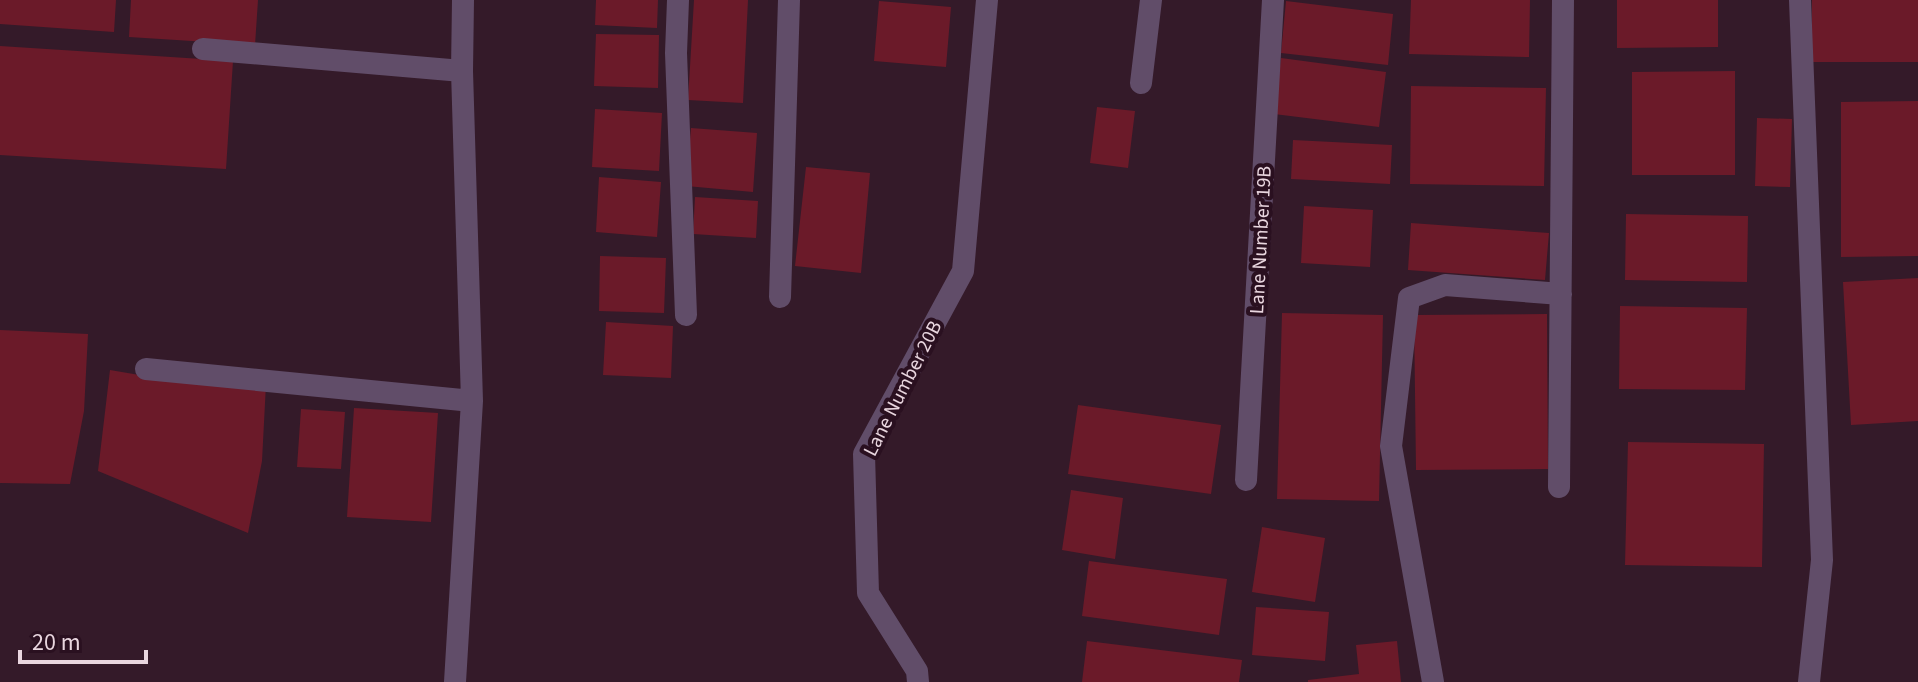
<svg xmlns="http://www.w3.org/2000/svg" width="1918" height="682" viewBox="0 0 1918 682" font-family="'Source Sans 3',sans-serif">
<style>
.building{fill:#6b1a29}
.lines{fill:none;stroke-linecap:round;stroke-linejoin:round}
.service{stroke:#614d69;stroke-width:22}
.minor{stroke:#614d69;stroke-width:22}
.labels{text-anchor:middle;stroke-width:8;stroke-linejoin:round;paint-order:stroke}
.street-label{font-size:20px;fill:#e9d6df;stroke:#2a1020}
</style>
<rect width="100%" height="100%" fill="#341a29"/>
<path class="building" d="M 0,0 L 116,0 L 114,32 L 0,24 Z
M 131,0 L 258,0 L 255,45 L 129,37 Z
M 596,0 L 658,0 L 657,28 L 595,25 Z
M 694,0 L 748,0 L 743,103 L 688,100 Z
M 1411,0 L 1530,0 L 1529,57 L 1409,54 Z
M 1617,0 L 1718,0 L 1718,47 L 1617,48 Z
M 1812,0 L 1918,0 L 1918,62 L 1812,62 Z
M 879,1 L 951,7 L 946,67 L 874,61 Z
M 1286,1 L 1393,14 L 1388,65 L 1281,53 Z
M 596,34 L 659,35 L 658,88 L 594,86 Z
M 0,46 L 233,61 L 226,169 L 0,155 Z
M 1281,58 L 1386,72 L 1379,127 L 1274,114 Z
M 1735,71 L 1735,175 L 1632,175 L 1632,72 Z
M 1411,86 L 1546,88 L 1544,186 L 1410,184 Z
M 1918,101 L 1918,256 L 1841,257 L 1841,102 Z
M 1097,107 L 1135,111 L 1128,168 L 1090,163 Z
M 595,109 L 662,113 L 659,171 L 592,167 Z
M 1757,118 L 1792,119 L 1790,187 L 1755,186 Z
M 691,128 L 757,133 L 753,192 L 686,186 Z
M 1293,140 L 1392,145 L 1390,184 L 1291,179 Z
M 806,167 L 870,173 L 861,273 L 795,266 Z
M 599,177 L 661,182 L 657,237 L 596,232 Z
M 695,197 L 758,201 L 756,238 L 693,234 Z
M 1304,206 L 1373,210 L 1370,267 L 1301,263 Z
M 1626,214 L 1748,216 L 1747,282 L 1625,280 Z
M 1411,223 L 1549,233 L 1545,280 L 1408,270 Z
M 600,256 L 666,258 L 664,313 L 599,311 Z
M 1918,278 L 1918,421 L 1851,425 L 1843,282 Z
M 1620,306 L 1747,308 L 1745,390 L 1619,389 Z
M 1282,313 L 1383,315 L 1379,501 L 1277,499 Z
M 1547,314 L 1548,469 L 1416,470 L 1414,315 Z
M 606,322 L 673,326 L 671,378 L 603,375 Z
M 0,330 L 88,334 L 84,411 L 70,484 L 0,483 Z
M 110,370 L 157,378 L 266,384 L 262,461 L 248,533 L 98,471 Z
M 1078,405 L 1221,425 L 1211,494 L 1068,474 Z
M 354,408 L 438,413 L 431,522 L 347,517 Z
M 301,409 L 345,412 L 341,469 L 297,467 Z
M 1628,442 L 1764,444 L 1762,567 L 1625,565 Z
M 1071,490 L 1123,498 L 1115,559 L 1062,550 Z
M 1262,527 L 1325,538 L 1315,602 L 1252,592 Z
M 1089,561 L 1227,579 L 1219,635 L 1082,616 Z
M 1256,607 L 1329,612 L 1325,661 L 1252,655 Z
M 1087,641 L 1242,660 L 1239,682 L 1082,682 Z
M 1397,641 L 1401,682 L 1308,682 L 1308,680 L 1359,674 L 1356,645 Z"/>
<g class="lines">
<path class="service" d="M 1141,83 L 1151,0"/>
<path class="minor" d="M 678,0 L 676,53 L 686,315
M 1800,0 L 1822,560 L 1809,682
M 203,49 L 462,71
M 780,297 L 789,0
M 146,369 L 472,401
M 1246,480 L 1273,0
M 1559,487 L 1563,0
M 455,682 L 472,401 L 462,71 L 463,0
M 918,682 L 917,671 L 868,593 L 864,454 L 963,271 L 987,0
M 1433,682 L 1391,446 L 1409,298 L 1445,285 L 1561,294"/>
</g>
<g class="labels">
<g class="street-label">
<text transform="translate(1260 240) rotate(-87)" y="7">Lane Number 19B</text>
<text transform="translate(902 388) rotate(-63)" y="7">Lane Number 20B</text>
</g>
</g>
<path d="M20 650v12h126v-12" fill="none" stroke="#e9d6df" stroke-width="4"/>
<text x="32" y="650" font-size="24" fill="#e9d6df" stroke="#2a1020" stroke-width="6" paint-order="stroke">20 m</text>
</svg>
